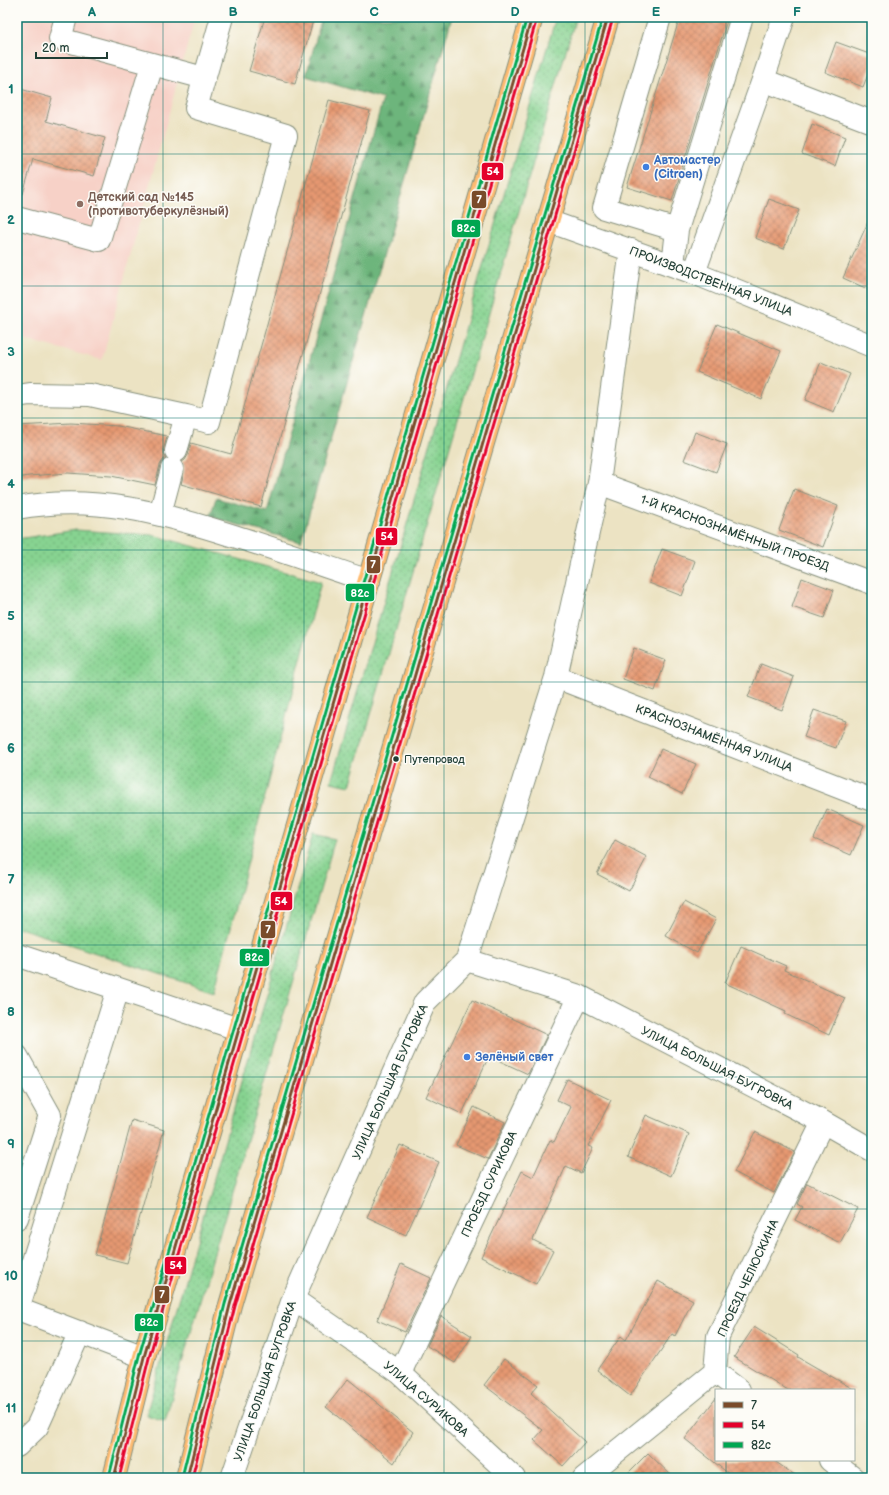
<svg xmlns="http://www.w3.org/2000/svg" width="889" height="1495" viewBox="0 0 889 1495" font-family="'Balsamiq Sans',sans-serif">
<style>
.built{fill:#f7d1c7}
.green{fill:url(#green-dots);stroke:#538862}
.forest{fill:url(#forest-firs);stroke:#467958}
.building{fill:url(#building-cross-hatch)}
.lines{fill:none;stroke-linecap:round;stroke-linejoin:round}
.minor-casing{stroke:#86907c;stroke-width:24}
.major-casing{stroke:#86907c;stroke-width:24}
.minor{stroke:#fff;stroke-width:22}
.major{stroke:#febb71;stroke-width:22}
.bus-1-casing{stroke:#fdfcf7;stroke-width:6}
.bus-2-casing{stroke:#fdfcf7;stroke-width:6}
.bus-3-casing{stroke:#fdfcf7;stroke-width:6}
.bus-1{stroke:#7a4b2a;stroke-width:3}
.bus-2{stroke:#e4002b;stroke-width:3}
.bus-3{stroke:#00a651;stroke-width:3}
.grid{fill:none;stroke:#0f766e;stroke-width:1;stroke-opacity:0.55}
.shop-dot{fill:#3f7fe0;stroke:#fdfcf7;stroke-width:1.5}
.education-dot{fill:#8d6e63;stroke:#fdfcf7;stroke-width:1.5}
.bus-dot{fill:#1f3d34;stroke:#fdfcf7;stroke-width:1.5}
.labels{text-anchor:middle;stroke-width:3;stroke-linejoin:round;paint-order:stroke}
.bus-label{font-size:11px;fill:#1f3d34;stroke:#fdfcf7;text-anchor:start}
.shop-label{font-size:12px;font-weight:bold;fill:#366cbe;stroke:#fdfcf7;text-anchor:start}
.education-label{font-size:12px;font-weight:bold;fill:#785e54;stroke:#fdfcf7;text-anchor:start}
.street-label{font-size:12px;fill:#1f3d34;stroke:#fdfcf7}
.line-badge{stroke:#fdfcf7;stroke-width:1.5}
.badge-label{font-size:11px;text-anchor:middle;font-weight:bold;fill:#fff}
.neatline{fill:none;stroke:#0f766e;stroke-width:1.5}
.grid-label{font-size:13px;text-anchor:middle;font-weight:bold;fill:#0f766e}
</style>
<defs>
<pattern id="green-dots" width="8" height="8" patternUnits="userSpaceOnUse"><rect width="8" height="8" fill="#87d391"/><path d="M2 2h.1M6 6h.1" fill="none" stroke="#6eac77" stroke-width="1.8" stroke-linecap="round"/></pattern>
<pattern id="forest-firs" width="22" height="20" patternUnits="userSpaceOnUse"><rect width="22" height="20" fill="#6db57b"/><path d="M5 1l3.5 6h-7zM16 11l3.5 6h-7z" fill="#599466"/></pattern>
<pattern id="building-cross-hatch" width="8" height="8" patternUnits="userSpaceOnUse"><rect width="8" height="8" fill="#e69871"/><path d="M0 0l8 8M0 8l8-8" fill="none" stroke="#ba7d5e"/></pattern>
</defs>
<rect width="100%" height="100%" fill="#fdfcf7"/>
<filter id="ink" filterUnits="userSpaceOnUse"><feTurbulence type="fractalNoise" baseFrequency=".025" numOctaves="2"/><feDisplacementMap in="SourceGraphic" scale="8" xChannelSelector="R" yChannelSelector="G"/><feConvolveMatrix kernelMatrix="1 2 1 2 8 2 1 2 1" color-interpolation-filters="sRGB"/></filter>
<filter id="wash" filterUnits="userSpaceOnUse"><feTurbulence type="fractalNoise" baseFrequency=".012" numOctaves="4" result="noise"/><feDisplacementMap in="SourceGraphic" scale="16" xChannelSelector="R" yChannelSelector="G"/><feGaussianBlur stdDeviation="0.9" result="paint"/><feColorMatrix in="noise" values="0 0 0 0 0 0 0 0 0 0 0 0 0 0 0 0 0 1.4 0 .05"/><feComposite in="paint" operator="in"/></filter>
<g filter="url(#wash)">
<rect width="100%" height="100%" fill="#ece3c3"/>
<path class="built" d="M 17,17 L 195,17 L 102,360 L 17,337 Z"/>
<path class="green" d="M 556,17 L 576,17 L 350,786 L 331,782 Z
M 76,530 L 153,535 L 321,582 L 214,992 L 17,927 L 17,539 Z
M 313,834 L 335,839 L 165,1421 L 146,1415 Z"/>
<path class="forest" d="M 322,17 L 452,17 L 301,542 L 210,517 L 216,498 L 267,512 L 383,99 L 306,76 Z"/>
<g id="blocks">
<path class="building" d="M 265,17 L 314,17 L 295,84 L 249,71 Z
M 680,17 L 728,17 L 672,201 L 627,187 Z
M 836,42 L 872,55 L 872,64 L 863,87 L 825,72 Z
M 17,88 L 52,98 L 46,121 L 105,138 L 94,176 L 33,159 L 23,194 L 17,193 Z
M 329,100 L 370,111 L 261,507 L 181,484 L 184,472 L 184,466 L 182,462 L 185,460 L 188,455 L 191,443 L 231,454 Z
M 812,124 L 845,137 L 835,166 L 802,154 Z
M 769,199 L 799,210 L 784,249 L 755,238 Z
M 872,213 L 872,291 L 843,278 Z
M 717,324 L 781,351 L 761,399 L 697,372 Z
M 821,362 L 850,374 L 834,412 L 805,400 Z
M 71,423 L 118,426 L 167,436 L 164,448 L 164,454 L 166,458 L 163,460 L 160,465 L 155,485 L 111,476 L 68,473 L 29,476 L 17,478 L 17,426 Z
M 695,432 L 727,444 L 716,472 L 684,460 Z
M 794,489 L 838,506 L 823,547 L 779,530 Z
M 662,549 L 695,561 L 682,596 L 649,583 Z
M 802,578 L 834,590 L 824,618 L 792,607 Z
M 634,648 L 666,660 L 655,691 L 623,679 Z
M 761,664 L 794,677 L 782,710 L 748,697 Z
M 814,710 L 846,721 L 836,748 L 804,737 Z
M 661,749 L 696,764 L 682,794 L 648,777 Z
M 827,809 L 864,825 L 851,855 L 814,839 Z
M 615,840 L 647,857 L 629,891 L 597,874 Z
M 684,902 L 716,919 L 697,953 L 666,936 Z
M 741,946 L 786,966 L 784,970 L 845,998 L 829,1035 L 785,1014 L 786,1011 L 725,983 Z
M 472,1000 L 547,1035 L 528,1074 L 489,1056 L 462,1114 L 426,1097 Z
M 567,1079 L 611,1100 L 588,1146 L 593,1148 L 581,1173 L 566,1166 L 533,1240 L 553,1250 L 536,1284 L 481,1257 L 522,1171 L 533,1177 L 550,1140 L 554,1142 L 571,1107 L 557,1100 Z
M 474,1107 L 505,1122 L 488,1159 L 456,1145 Z
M 646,1115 L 689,1134 L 671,1176 L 628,1157 Z
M 132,1120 L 164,1130 L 127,1263 L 95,1255 Z
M 755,1132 L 795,1152 L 774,1193 L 734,1172 Z
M 400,1145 L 439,1162 L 406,1235 L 367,1217 Z
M 807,1183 L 858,1209 L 840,1243 L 795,1220 L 802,1207 L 797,1204 Z
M 401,1264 L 431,1278 L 405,1332 L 377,1320 Z
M 658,1281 L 693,1300 L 675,1336 L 672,1334 L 630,1396 L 597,1370 L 621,1336 L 626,1340 Z
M 441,1316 L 472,1336 L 455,1363 L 427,1346 Z
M 754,1327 L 799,1355 L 798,1357 L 855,1390 L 788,1390 L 734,1357 Z
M 504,1359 L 538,1385 L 531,1393 L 585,1442 L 563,1466 L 534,1440 L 543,1430 L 484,1385 Z
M 348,1379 L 413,1432 L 394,1463 L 326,1407 Z
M 716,1398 L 716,1460 L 773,1460 L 799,1478 L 734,1478 L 685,1439 Z
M 648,1453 L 674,1478 L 623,1478 Z"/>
</g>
</g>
<g filter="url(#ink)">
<use href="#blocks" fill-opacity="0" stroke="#86907c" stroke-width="1"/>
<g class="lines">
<g class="minor-casing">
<path id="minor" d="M 66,17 L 60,39 L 204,78
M 660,17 L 604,208 L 677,230
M 763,80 L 872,122
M 17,218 L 99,240 L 152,65
M 548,221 L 694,273 L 872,346
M 673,265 L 677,230 L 742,17
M 694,273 L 763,80 L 784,17
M 17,396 L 30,394 L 90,395 L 186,416
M 176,451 L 186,416 L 209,422 L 286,135 L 196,108 L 222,17
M 599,483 L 872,583
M 17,508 C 93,494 162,513 234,536 C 279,550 324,566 369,581
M 160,514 L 172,469
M 556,677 L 872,800
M 17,955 L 238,1029
M 467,960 L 556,677 L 599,483 L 631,250
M 118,989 L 18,1309 L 144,1357
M 17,1056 L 50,1115 L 17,1218
M 293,1299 L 400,1373 L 514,1478
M 715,1372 L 739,1390
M 400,1373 L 579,996
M 17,1446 L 37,1427 L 80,1332
M 830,1460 L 853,1478
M 232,1478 L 293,1299 L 425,1002 L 467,960 L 579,996 L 823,1122 L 872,1150
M 584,1478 L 715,1372 L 718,1336 L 823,1122"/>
</g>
<g class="major-casing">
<path id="major" d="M 114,1478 L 144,1357 L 532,17
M 187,1478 L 230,1305 L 608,17"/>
</g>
<use href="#minor" class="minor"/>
<use href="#major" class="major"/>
<g class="bus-1-casing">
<path id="bus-1" d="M 114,1478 L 144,1357 L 532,17
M 187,1478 L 230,1305 L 608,17"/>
</g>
<g class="bus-2-casing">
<path id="bus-2" d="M 119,1478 L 149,1358 L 537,18
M 192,1478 L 235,1306 L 613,18"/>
</g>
<g class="bus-3-casing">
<path id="bus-3" d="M 109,1477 L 139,1356 L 527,17
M 182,1477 L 225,1304 L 603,17"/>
</g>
<use href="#bus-1" class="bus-1"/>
<use href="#bus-2" class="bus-2"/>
<use href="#bus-3" class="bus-3"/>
</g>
</g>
<path class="grid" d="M 163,17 L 163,1478M 304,17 L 304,1478M 444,17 L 444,1478M 585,17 L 585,1478M 726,17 L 726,1390M 17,154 L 872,154M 17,286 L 872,286M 17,418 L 872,418M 17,550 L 872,550M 17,682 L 872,682M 17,813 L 872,813M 17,945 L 872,945M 17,1077 L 872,1077M 17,1209 L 872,1209M 17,1341 L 872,1341M 726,1460 L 726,1478"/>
<g class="shop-dot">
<circle cx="646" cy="167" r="4"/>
<circle cx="467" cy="1057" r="4"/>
</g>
<circle class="education-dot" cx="80" cy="204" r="4"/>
<circle class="bus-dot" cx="396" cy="759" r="3.5"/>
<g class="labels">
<g class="bus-label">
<text x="404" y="763">Путепровод</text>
</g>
<g class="shop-label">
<text x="654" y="164">Автомастер<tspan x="654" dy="14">(Citroen)</tspan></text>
<text x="475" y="1061">Зелёный свет</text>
</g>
<g class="education-label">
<text x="88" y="201">Детский сад №145<tspan x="88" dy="14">(противотуберкулёзный)</tspan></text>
</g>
<g class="street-label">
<text transform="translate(711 281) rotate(21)" y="4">ПРОИЗВОДСТВЕННАЯ УЛИЦА</text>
<text transform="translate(735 533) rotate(20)" y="4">1-Й КРАСНОЗНАМЁННЫЙ ПРОЕЗД</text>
<text transform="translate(714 738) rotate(21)" y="4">КРАСНОЗНАМЁННАЯ УЛИЦА</text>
<text transform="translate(717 1068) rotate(27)" y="4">УЛИЦА БОЛЬШАЯ БУГРОВКА</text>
<text transform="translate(390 1082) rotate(-66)" y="4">УЛИЦА БОЛЬШАЯ БУГРОВКА</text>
<text transform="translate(489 1184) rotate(-65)" y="4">ПРОЕЗД СУРИКОВА</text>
<text transform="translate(748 1278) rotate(-65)" y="4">ПРОЕЗД ЧЕЛЮСКИНА</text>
<text transform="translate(265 1381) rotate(-71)" y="4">УЛИЦА БОЛЬШАЯ БУГРОВКА</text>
<text transform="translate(426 1399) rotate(41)" y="4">УЛИЦА СУРИКОВА</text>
</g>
</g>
<g class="line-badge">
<rect x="481" y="162" width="23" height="19" rx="4" fill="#e4002b"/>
<rect x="471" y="190" width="16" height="19" rx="4" fill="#7a4b2a"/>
<rect x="451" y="219" width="30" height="19" rx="4" fill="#00a651"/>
<rect x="375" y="527" width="23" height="19" rx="4" fill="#e4002b"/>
<rect x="366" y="555" width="15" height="19" rx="4" fill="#7a4b2a"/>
<rect x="345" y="583" width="30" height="19" rx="4" fill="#00a651"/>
<rect x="270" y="891" width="23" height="20" rx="4" fill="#e4002b"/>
<rect x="260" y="920" width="16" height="19" rx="4" fill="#7a4b2a"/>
<rect x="239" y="948" width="31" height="19" rx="4" fill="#00a651"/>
<rect x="164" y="1256" width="23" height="19" rx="4" fill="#e4002b"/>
<rect x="154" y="1285" width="16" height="19" rx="4" fill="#7a4b2a"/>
<rect x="134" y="1313" width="30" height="19" rx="4" fill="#00a651"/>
</g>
<g class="badge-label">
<text x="493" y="175">54</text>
<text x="479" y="203">7</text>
<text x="466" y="232">82с</text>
<text x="387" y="540">54</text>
<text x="373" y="568">7</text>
<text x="360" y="597">82с</text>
<text x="281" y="905">54</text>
<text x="268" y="933">7</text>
<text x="254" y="961">82с</text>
<text x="176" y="1269">54</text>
<text x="162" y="1298">7</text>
<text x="149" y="1326">82с</text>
</g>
<rect width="889" height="1495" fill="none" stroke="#fdfcf7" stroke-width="44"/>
<rect x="715" y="1389" width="140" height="72" fill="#fdfcf7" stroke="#a4b0a9"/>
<rect x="723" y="1402" width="20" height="6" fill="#7a4b2a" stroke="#a4b0a9"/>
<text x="751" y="1409" font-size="12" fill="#1f3d34">7</text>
<rect x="723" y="1422" width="20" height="6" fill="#e4002b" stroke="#a4b0a9"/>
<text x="751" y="1429" font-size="12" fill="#1f3d34">54</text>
<rect x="723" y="1442" width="20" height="6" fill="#00a651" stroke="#a4b0a9"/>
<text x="751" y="1449" font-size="12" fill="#1f3d34">82с</text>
<path d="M36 52v6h71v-6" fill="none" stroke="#1f3d34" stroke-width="2"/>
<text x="42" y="52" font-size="12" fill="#1f3d34" stroke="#fdfcf7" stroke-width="3" paint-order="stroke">20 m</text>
<rect x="22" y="22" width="845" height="1451" class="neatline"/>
<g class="grid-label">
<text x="92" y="16">A</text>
<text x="233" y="16">B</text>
<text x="374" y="16">C</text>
<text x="515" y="16">D</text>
<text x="656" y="16">E</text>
<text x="797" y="16">F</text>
<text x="11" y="93">1</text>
<text x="11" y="224">2</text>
<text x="11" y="356">3</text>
<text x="11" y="488">4</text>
<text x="11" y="620">5</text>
<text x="11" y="752">6</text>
<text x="11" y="884">7</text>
<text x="11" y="1016">8</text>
<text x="11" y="1148">9</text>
<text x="11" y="1280">10</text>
<text x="11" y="1412">11</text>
</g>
</svg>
